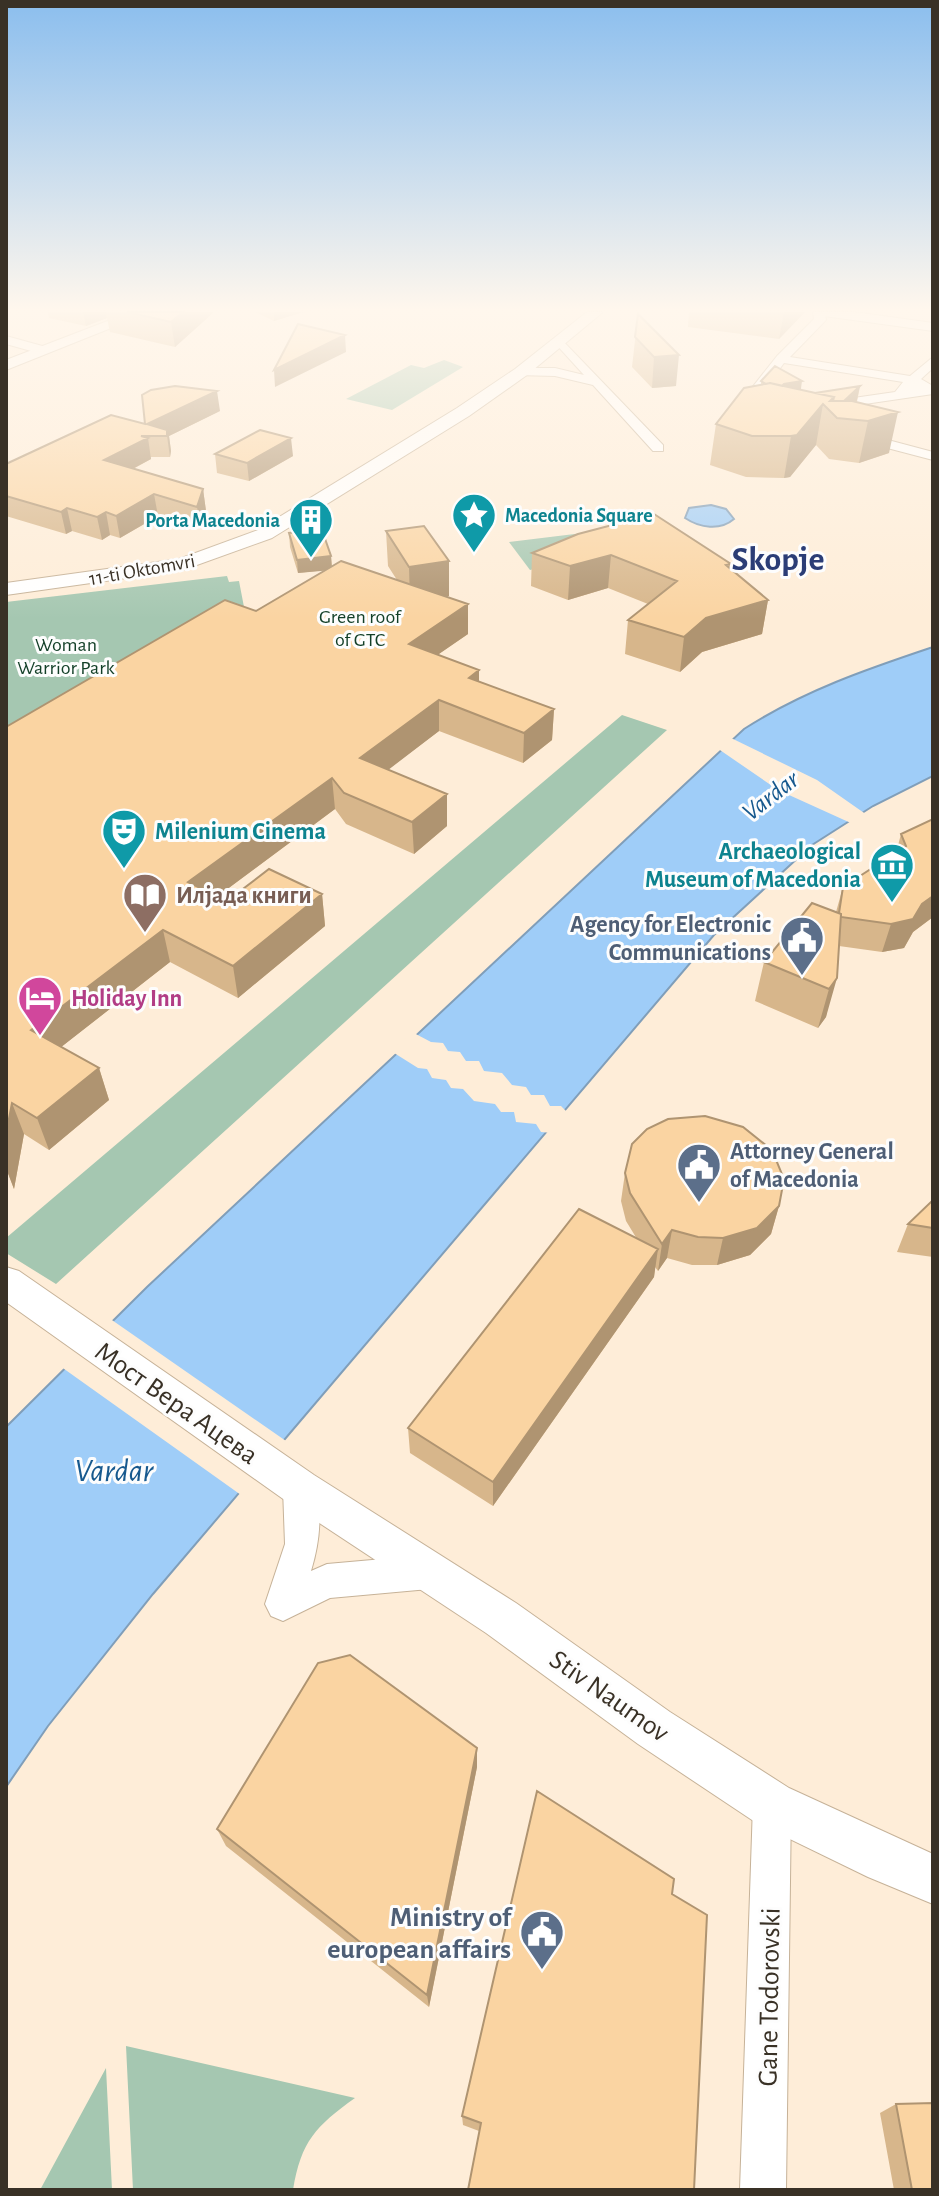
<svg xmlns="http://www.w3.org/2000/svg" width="939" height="2196" viewBox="0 0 939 2196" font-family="'Alegreya Sans',sans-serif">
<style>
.green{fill:#a5c7b1}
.water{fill:#9fcdf8;stroke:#809eb9;stroke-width:2}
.pier{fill:#feedd8}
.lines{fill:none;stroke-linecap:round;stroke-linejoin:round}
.minor-casing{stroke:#c6b298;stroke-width:2}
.tertiary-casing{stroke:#c6b298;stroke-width:2}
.minor{fill:#fff;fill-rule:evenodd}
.tertiary{fill:#fff;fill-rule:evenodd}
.wall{fill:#d7b68b}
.shaded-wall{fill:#af9471}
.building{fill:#fad4a2;stroke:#af9471;stroke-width:2}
.labels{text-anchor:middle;stroke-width:6;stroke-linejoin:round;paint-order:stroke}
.far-culture-label{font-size:20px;font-weight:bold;fill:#0d838f;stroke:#fdfdfd;text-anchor:start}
.far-street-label{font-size:20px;fill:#393126;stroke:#fdfdfd}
.far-park-label{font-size:20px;fill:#123f27;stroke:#fdfdfd}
.culture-label{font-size:24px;font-weight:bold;fill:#0d838f;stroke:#fdfdfd;text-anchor:start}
.education-label{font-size:24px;font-weight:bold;fill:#785e54;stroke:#fdfdfd;text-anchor:start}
.service-label{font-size:24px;font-weight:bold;fill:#4e5e75;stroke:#fdfdfd;text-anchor:end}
.hotel-label{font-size:24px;font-weight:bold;fill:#b23c85;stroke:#fdfdfd;text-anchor:start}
.water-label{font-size:26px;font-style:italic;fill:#17598e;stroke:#fdfdfd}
.near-street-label{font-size:28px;fill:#393126;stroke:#fdfdfd}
.near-service-label{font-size:28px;font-weight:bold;fill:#4e5e75;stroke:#fdfdfd;text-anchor:end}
.near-water-label{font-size:32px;font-style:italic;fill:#17598e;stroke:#fdfdfd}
.far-town-label{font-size:34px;font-weight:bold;fill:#2b3d76;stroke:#fdfdfd}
</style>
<rect width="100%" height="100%" fill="#feedd8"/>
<path class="green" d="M 444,360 L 463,367 L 392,410 L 346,399 L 411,365 L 424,368 Z
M 591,532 L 597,553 L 530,570 L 509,542 Z
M 227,576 L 229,582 L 239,581 L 244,607 L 6,764 L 6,602 Z
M 622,715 L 667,730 L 56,1284 L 6,1253 L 6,1238 Z
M 126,2046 L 355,2098 C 316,2126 301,2141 293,2190 L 133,2190 Z
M 106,2068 L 112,2190 L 40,2190 Z"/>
<path class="water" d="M 711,505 L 726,509 L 734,519 C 720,531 700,528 685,518 L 689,508 Z
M 933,647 L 933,776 L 873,806 L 812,845 L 714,935 L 153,1594 L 48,1726 L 6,1787 L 6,1427 L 147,1287 L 744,729 C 803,691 867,669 933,647 Z"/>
<path class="pier" d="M 729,737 L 817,780 L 867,815 L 853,824 L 778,790 L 717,748 Z
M 412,1032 L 431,1042 L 443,1043 L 448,1051 L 460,1052 L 466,1061 L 479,1061 L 484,1071 L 502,1073 L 512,1085 L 526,1087 L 531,1095 L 544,1095 L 550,1106 L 561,1106 L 568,1113 L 552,1133 L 541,1132 L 536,1124 L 516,1122 L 514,1112 L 501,1112 L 495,1104 L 474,1101 L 463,1089 L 451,1088 L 446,1080 L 432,1078 L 427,1069 L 418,1068 L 391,1051 Z
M 109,1318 L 286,1441 L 241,1495 L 60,1366 Z"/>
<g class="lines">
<g class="minor-casing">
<path id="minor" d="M 813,312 L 825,312 L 826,320 L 790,357 L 910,376 L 933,357 L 933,368 L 921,379 L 933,386 L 933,394 L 824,410 L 817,406 L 819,403 L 895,392 L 903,382 L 784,363 L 746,414 L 736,414 L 736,408 L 777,356 L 814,319 Z
M 6,336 L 46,347 L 48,350 L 42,354 L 6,344 Z
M 560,338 L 663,445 L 663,451 L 653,451 L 593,385 L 555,376 L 516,375 L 516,369 L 521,368 L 555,368 L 584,375 L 554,342 Z
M 858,432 L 933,452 L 933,460 L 853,439 L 853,433 Z
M 300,1473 L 312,1477 C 324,1505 320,1542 311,1571 L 327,1564 L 429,1555 L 441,1560 L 446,1572 L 441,1584 L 429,1589 L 330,1598 L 283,1621 L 271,1616 L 265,1604 L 285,1544 L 283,1488 L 288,1477 Z
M 772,1786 L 786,1791 L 791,1805 L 786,2190 L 740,2190 L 753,1805 L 758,1791 Z"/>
</g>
<g class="tertiary-casing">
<path id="tertiary" d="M 131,312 L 151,312 L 6,370 L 6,360 Z
M 587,312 L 603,312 L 527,375 L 469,416 L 272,538 L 183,570 L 6,595 L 6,583 L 179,559 L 258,530 L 457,408 L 515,369 Z
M 817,312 L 854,312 L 933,323 L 933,331 L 824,316 Z
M 6,1267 L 19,1271 L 314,1475 L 516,1603 L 670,1712 L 789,1788 L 933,1854 L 933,1904 L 868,1877 L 755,1822 L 638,1744 L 486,1633 L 286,1501 L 6,1302 Z"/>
</g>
<use href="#minor" class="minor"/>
<use href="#tertiary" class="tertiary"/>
</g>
<path class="wall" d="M 48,312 L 214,312 L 175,347 L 110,332 L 107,318 L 86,326 L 49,318 Z
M 255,312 L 303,312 L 274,321 Z
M 689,312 L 805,312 L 779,339 L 688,327 Z
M 638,314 L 676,386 L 652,388 L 632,367 Z
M 761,381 L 815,393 L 860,386 L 857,402 L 889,453 L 859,463 L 829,459 L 816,445 L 790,477 L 784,478 L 746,477 L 710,465 L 716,424 L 761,385 Z
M 220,411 L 169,436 L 171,451 L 170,457 L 151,457 L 151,459 L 133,469 L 203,489 L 206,511 L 201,529 L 158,516 L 120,538 L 110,535 L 102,540 L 72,531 L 66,534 L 6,516 L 6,464 L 145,424 Z
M 215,454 L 293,456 L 249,481 L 217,473 Z
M 386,531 L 449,561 L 449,596 L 445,597 L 468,634 L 437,655 L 479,670 L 479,682 L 554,709 L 552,740 L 523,763 L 439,731 L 387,770 L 447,794 L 447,826 L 414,854 L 346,824 L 335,809 L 218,896 L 227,901 L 322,894 L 325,926 L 238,998 L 170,962 L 61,1047 L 99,1068 L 109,1100 L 49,1150 L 24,1134 L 14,1189 L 6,1168 L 6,727 L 256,611 L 326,570 L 298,573 L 290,547 L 289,533 L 331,556 L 332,567 L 397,580 L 388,566 Z
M 578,534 L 731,564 L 730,569 L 768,600 L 762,634 L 702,652 L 680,672 L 625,654 L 628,620 L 648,604 L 608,588 L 568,600 L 531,586 L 532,553 Z
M 933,819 L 933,917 L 913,932 L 904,948 L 882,952 L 839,946 L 826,1017 L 818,1028 L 755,1001 L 764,962 L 836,912 L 843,887 L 896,853 L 901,834 Z
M 625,1173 L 779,1206 L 771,1234 L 750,1255 L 717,1265 L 692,1265 L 667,1258 L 658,1271 L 655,1267 L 654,1277 L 493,1506 L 410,1453 L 408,1428 L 637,1239 L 626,1221 L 621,1201 Z
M 933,1200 L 933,1257 L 897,1252 L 908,1224 Z
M 477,1767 L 429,2007 L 226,1846 L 217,1829 Z
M 672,1894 L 479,2131 L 463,2125 L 462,2116 Z
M 896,2104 L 933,2190 L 894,2190 L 880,2113 Z"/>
<path class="shaded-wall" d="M 83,312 L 106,312 L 107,318 L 86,326 Z
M 183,312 L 214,312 L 175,347 L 171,322 Z
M 274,312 L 303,312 L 274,321 Z
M 784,312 L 805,312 L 779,339 Z
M 345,335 L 346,352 L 275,387 L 274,370 Z
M 679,355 L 676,386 L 652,388 L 654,357 Z
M 802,381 L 799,403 L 778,389 L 784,384 Z
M 860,386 L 855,409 L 842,404 Z
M 217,391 L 220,411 L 169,436 L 171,451 L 170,457 L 167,436 L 147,424 Z
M 823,404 L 816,445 L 790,477 L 784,478 L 791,436 Z
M 898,412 L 889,453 L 859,463 L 868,421 Z
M 148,438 L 151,459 L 108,482 L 104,460 Z
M 291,438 L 293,456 L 249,481 L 247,463 Z
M 203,489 L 206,511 L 201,529 L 197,507 Z
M 154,494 L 158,516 L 120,538 L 116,516 Z
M 67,508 L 72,531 L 66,534 L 61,512 Z
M 106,512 L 110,535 L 102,540 L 97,517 Z
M 611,555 L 608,588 L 568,600 L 570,566 Z
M 331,556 L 332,570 L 298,573 L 297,560 Z
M 449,561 L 449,596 L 410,602 L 409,567 Z
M 768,600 L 762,634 L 702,652 L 680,672 L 684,637 L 706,618 Z
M 468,604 L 468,634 L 410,674 L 409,644 Z
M 479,670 L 479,700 L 469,678 Z
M 439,700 L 439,731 L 362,790 L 360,758 Z
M 554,709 L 552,740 L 523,763 L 524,733 Z
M 332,778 L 335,809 L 195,913 L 188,882 Z
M 447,794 L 447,826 L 414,854 L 412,822 Z
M 322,894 L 325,926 L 238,998 L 233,966 Z
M 933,896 L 933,917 L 913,932 L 904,948 L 882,952 L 891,924 Z
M 163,930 L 170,962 L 42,1062 L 31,1030 Z
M 837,978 L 826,1017 L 818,1028 L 829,989 Z
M 99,1068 L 109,1100 L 49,1150 L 37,1118 Z
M 12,1103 L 24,1134 L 14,1189 L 6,1168 L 6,1134 Z
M 779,1206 L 771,1234 L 750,1255 L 717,1265 L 723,1238 Z
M 672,1230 L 667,1258 L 658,1271 L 662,1244 Z
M 658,1249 L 654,1277 L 493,1506 L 493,1482 Z
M 477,1748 L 477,1767 L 429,2007 L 427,1995 Z"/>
<path class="building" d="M 127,312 L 183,312 L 171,322 Z
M 638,314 L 679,355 L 654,357 L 635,337 Z
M 298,324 L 345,335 L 274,370 Z
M 775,366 L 802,381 L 784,384 L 782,386 L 770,383 L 766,384 L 761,381 Z
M 770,383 L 834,397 L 830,401 L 852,401 L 898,412 L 868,421 L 837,418 L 823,404 L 797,435 L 791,436 L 752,436 L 716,424 L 744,388 Z
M 175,386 L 217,391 L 147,424 L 167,430 L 167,436 L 141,436 L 148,438 L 104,460 L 203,489 L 197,507 L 154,494 L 116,516 L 106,512 L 97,517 L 67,508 L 61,512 L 6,496 L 6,464 L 111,415 L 145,424 L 142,395 L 151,390 Z
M 860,386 L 844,401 L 833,401 L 834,397 L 815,393 Z
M 260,430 L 291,438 L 247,463 L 215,454 Z
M 654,514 L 731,564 L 726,565 L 768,600 L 706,618 L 684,637 L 628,620 L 677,581 L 611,555 L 570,566 L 532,553 L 578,534 Z
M 424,526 L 449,561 L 409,567 L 386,531 Z
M 322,530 L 331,556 L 297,560 L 289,533 Z
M 341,561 L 468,604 L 409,644 L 479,670 L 469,678 L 554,709 L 524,733 L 439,700 L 360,758 L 447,794 L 412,822 L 344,793 L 332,778 L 188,882 L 227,901 L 269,869 L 322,894 L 233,966 L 163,930 L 31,1030 L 99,1068 L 37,1118 L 12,1103 L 6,1134 L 6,727 L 225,600 L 256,611 Z
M 933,819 L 933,896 L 922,904 L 913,919 L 891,924 L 841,917 L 841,914 L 839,913 L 843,887 L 906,846 L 901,834 Z
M 812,903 L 841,914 L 837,978 L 829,989 L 764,962 Z
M 705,1116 L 743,1127 L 772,1150 L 784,1179 L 779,1206 L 757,1228 L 723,1238 L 698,1237 L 672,1230 L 662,1244 L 630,1193 L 625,1173 L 632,1144 L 647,1129 L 668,1119 Z
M 933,1200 L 933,1228 L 908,1224 Z
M 579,1209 L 658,1249 L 493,1482 L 408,1428 Z
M 350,1655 L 477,1748 L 427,1995 L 217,1829 L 318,1663 Z
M 537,1791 L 674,1879 L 672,1894 L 707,1915 L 694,2190 L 468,2190 L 481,2123 L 462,2116 Z
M 933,2103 L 933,2190 L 912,2190 L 896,2104 Z"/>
<linearGradient id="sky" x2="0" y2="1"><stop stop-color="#8bbeee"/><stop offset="0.5" stop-color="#fff7ed"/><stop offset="1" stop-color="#fff7ed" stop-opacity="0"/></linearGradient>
<rect width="939" height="619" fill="url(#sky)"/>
<defs>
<g id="sight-pin" transform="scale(2.3)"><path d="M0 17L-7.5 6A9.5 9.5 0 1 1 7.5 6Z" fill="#0f9aa8" stroke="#fdfdfd"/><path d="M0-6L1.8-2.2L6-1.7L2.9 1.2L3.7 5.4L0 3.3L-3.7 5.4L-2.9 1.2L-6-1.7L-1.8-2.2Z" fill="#fff"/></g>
<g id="building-pin" transform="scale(2.3)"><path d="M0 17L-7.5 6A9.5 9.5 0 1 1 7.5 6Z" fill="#0f9aa8" stroke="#fdfdfd"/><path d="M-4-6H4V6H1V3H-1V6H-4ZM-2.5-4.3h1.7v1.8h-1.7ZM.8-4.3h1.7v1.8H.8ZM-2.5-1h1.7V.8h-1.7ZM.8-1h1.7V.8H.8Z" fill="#fff"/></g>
<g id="theatre-pin" transform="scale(2.3)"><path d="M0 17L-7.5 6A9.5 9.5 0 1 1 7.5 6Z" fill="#0f9aa8" stroke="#fdfdfd"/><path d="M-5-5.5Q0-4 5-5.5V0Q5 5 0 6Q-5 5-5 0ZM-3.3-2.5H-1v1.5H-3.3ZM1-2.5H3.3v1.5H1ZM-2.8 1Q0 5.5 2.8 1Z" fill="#fff"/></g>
<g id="museum-pin" transform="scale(2.3)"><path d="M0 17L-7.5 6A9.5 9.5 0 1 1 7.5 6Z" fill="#0f9aa8" stroke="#fdfdfd"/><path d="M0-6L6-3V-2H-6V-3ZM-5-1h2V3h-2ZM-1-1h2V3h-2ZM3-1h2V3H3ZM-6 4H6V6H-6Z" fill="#fff"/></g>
<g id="library-pin" transform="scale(2.3)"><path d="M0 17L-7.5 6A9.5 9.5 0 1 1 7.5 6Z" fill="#8d6e63" stroke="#fdfdfd"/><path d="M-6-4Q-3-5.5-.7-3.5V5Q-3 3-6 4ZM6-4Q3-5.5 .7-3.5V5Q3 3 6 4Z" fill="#fff"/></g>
<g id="civic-pin" transform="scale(2.3)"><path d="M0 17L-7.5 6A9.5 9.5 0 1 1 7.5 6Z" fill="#5c6f8a" stroke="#fdfdfd"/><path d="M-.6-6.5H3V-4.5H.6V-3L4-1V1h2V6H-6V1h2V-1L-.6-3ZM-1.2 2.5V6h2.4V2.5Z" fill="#fff"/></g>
<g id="hotel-pin" transform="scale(2.3)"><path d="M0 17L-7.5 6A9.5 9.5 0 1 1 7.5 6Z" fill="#d1479c" stroke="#fdfdfd"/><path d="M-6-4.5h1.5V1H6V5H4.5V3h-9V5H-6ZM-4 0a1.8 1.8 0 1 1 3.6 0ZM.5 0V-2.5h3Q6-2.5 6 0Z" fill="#fff"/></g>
</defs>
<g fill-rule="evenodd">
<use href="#sight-pin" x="474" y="515"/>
<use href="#building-pin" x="311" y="520"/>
<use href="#theatre-pin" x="124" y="831"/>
<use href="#museum-pin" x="892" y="865"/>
<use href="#library-pin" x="145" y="895"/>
<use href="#civic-pin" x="802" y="938"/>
<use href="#hotel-pin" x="40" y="998"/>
<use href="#civic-pin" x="699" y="1165"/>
<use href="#civic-pin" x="542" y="1932"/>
</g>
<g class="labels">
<g class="far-culture-label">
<text x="505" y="522">Macedonia Square</text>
<text x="280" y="527" text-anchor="end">Porta Macedonia</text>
</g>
<g class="far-street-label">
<text transform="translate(142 569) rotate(-10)" y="7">11-ti Oktomvri</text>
</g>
<g class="far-park-label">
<text x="360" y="623">Green roof<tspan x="360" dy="23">of GTC</tspan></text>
<text x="66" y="651">Woman<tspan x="66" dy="23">Warrior Park</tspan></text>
</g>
<g class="culture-label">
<text x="155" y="839">Milenium Cinema</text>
<text x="861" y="859" text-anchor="end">Archaeological<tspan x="861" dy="28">Museum of Macedonia</tspan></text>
</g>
<g class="education-label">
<text x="176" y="903">Илјада книги</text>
</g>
<g class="service-label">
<text x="771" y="932">Agency for Electronic<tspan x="771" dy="28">Communications</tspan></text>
<text x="730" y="1159" text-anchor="start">Attorney General<tspan x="730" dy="28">of Macedonia</tspan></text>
</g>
<g class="hotel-label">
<text x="71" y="1006">Holiday Inn</text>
</g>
<g class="water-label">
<text transform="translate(770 795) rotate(-38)" y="9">Vardar</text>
</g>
<g class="near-street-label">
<text transform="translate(177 1402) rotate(35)" y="10">Мост Вера Ацева</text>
<text transform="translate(610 1695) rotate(35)" y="10">Stiv Naumov</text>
<text transform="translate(768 1997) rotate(-89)" y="10">Gane Todorovski</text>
</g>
<g class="near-service-label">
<text x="511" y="1926">Ministry of<tspan x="511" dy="32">european affairs</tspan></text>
</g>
<g class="near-water-label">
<text x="114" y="1481">Vardar</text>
</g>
<g class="far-town-label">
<text x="778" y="570">Skopje</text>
</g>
</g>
<rect width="939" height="2196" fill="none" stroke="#393126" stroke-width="16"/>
</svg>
